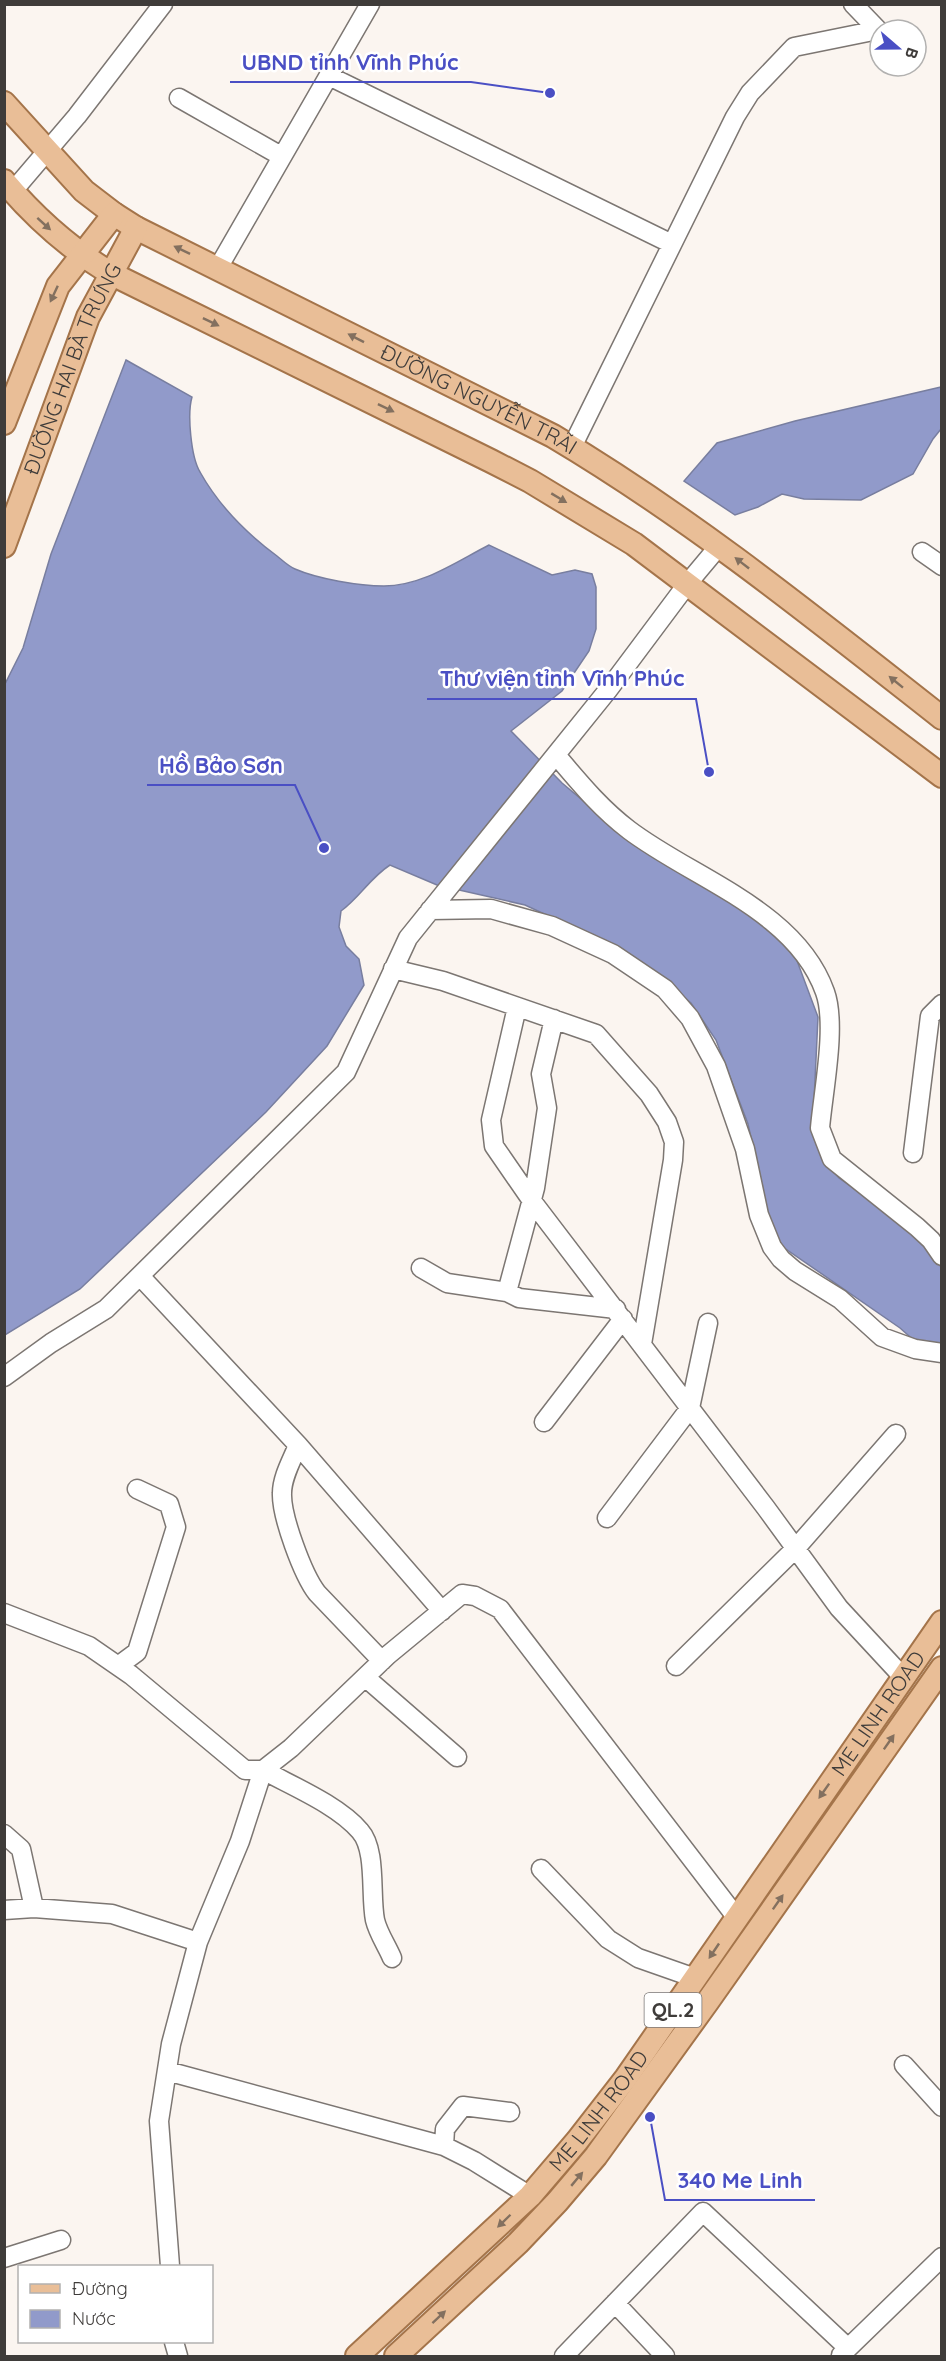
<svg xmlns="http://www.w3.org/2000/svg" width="946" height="2361" viewBox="0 0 946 2361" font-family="Quicksand,sans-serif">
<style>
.water{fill:#919aca;stroke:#787e9f;stroke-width:1.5}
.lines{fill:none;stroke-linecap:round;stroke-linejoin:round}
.minor-casing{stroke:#7c7672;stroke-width:21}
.major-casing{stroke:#a4744a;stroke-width:26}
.minor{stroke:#fff;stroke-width:18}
.major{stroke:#e9be97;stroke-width:22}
.oneway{fill:#83705f}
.labels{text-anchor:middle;stroke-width:5;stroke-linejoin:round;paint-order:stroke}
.shield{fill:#fff;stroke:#797675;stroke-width:1.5}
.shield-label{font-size:20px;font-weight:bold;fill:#3f3c3a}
.street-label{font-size:21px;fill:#3f3c3a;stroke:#fff}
.leader{fill:none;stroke:#4a4fc4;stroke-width:2}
.callout-dot{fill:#4a4fc4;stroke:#fff;stroke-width:2}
.callout-label{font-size:22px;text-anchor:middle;font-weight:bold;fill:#4a4fc4;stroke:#fff;stroke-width:5;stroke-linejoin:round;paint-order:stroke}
</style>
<rect width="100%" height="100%" fill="#fbf5f0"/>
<path class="water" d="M 126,360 L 192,397 C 187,414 191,457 200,472 C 219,506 246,533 277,556 C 282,560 288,566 295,569 C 318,579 359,586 384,586 C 422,586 456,562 489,545 L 552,575 L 575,570 L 592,574 L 596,587 L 596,629 L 589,651 L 562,691 L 511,731 L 562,783 L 619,831 L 750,914 L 776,933 L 796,958 L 818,1017 L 813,1122 L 821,1157 L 839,1178 L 902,1222 L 926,1244 L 941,1267 L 941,1348 L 917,1343 L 900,1328 L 780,1245 L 764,1208 L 757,1165 L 748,1124 L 716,1040 L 691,1003 L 658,975 L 609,944 L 525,905 L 437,885 L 390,865 C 370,878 360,897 341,911 L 339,927 L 346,946 L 359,959 L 364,985 L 327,1046 L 266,1112 L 80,1289 L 5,1335 L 4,686 L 23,648 L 51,554 Z
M 941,387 L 941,429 L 933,439 L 913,474 L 861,500 L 804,499 L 782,494 L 758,507 L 735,515 L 684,481 L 717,443 L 795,421 Z"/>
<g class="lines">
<g class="minor-casing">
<path id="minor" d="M 853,4 L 878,30
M 329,76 L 672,244
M 179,98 L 281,156
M 13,191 L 77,116 L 163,4
M 218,268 L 370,4
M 572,447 L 735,117 L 750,93 L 794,47 L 878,30
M 922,552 L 942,566
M 556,755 C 579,782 600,808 629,830 C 692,878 796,910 825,992 C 837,1025 823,1092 820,1128 L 832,1159 L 917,1227 L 931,1240 L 942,1256
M 430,910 L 491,909 L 552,926 L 613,954 L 665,989 L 690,1018 L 716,1066 L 745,1149 L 759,1215 L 772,1247 L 781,1259 L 795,1271 L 840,1299 L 882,1337 L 915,1349 L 942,1353
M 393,969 L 443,981 L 596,1034 L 649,1094 L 667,1122 L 674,1142 L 673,1160 L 642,1344
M 517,1007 L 491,1120 L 494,1146 L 532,1201 L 766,1508 L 839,1608 L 903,1677
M 913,1153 L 930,1016 L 942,1004
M 421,1268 L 447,1283 L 507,1292 L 519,1298 L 616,1309
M 140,1276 L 298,1445 L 442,1611
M 507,1292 L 535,1188 L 547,1108 L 541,1074 L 554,1019
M 4,1377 L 51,1343 L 106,1309 L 346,1072 L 408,938 L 608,690 L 688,583 L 719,546
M 544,1422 L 623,1319
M 298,1445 C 292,1460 282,1477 282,1493 C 281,1516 303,1575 317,1593 L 382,1661
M 607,1518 L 690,1408 L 708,1323
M 4,1613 L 89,1646 L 131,1675 L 245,1770 L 263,1770 L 291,1748 L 388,1655 L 462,1594 L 475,1596 L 500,1609 L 737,1918
M 118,1666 L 137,1652 L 176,1527 L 169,1504 L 137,1489
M 676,1666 L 796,1548 L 896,1434
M 365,1677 L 457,1757
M 4,1834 L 21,1849 L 34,1908
M 541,1869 L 608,1939 L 638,1958 L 695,1978
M 4,1910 L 34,1908 L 112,1914 L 198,1942
M 904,2065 L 942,2107
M 167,2071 L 444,2146 L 445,2129 L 463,2106 L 510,2112
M 444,2146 L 474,2161 L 530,2196
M 4,2258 L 61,2240
M 170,2266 L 159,2121 L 171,2044 L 198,1942 L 240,1841 L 263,1770 C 292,1786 338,1805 360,1831 C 377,1850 370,1895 375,1920 C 378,1933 387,1946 392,1958
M 615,2303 L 665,2356
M 174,2342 L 178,2356
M 841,2355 L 942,2257
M 564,2356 L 703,2212 L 848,2348"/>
</g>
<g class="major-casing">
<g id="major">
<path id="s1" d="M 4,103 L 84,191 L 114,214 L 136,228 L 553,436 C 691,518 816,619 942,718"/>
<path d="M 4,181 C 36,219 69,248 110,273 L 491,461 L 530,481 L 634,544 L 942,776"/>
<path d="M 4,423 L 58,286 L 114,214"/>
<path id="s2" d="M 4,546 L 88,317 L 136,228"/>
<path id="s3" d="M 357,2356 L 530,2196 L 577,2141 L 626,2078 L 942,1622"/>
<path d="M 396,2356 L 518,2243 L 557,2202 L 596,2156 L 708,2001 L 942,1668"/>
</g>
</g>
<use href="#minor" class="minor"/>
<use href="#major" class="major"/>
</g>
<defs><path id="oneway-solid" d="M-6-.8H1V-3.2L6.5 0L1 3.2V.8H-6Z" transform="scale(1.5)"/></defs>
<g class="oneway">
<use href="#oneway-solid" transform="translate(44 224) rotate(42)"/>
<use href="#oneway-solid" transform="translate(182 250) rotate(-154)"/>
<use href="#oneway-solid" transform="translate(54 294) rotate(115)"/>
<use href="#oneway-solid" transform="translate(211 322) rotate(26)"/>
<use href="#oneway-solid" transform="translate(356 338) rotate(-153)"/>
<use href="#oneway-solid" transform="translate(386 408) rotate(26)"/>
<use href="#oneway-solid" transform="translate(559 498) rotate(31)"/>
<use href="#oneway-solid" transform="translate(742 563) rotate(-142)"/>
<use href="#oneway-solid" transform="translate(896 682) rotate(-141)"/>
<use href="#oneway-solid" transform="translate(889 1742) rotate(-55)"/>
<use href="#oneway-solid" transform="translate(824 1791) rotate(125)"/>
<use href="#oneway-solid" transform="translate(778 1902) rotate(-55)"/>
<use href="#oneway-solid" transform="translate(714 1951) rotate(124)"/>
<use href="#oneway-solid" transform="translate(577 2179) rotate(-50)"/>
<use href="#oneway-solid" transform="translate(504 2221) rotate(136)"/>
<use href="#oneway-solid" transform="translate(439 2317) rotate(-43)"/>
</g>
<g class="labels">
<rect class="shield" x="644.5" y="1993" width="57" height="34" rx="4.5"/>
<g class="shield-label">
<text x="673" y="2017">QL.2</text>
</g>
<g class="street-label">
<text dy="7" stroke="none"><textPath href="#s2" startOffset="190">ĐƯỜNG HAI BÀ TRƯNG</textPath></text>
<text dy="7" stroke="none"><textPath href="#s1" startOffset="566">ĐƯỜNG NGUYỄN TRÃI</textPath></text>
<text dy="7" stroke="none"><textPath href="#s3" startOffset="831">ME LINH ROAD</textPath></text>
<text dy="7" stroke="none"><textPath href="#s3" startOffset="345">ME LINH ROAD</textPath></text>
</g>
</g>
<path class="leader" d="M550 93L471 82H230M709 772L696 699H427M324 848L295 785H147M650 2117L665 2200H815"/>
<g class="callout-dot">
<circle cx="550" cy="93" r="6"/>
<circle cx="709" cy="772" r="6"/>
<circle cx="324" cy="848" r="6"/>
<circle cx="650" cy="2117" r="6"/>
</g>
<g class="callout-label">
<text x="350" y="70">UBND tỉnh Vĩnh Phúc</text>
<text x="562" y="686">Thư viện tỉnh Vĩnh Phúc</text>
<text x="221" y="773">Hồ Bảo Sơn</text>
<text x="740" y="2188">340 Me Linh</text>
</g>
<rect width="946" height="2361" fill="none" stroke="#3f3c3a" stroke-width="12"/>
<rect x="18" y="2265" width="195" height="78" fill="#ffffff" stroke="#b2b1b0" stroke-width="1.5"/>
<rect x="30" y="2284" width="30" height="9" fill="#e9be97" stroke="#b2b1b0" stroke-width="1.5"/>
<text x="72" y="2295" font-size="18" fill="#3f3c3a">Đường</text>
<rect x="30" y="2310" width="30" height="18" fill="#919aca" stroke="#b2b1b0" stroke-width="1.5"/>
<text x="72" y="2325" font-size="18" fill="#3f3c3a">Nước</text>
<g transform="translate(898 48) rotate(110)"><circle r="28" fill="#ffffff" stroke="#b2b1b0" stroke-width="1.5"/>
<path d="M0-4.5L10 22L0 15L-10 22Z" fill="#4a4fc4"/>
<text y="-9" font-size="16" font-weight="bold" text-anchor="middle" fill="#3f3c3a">B</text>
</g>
</svg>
